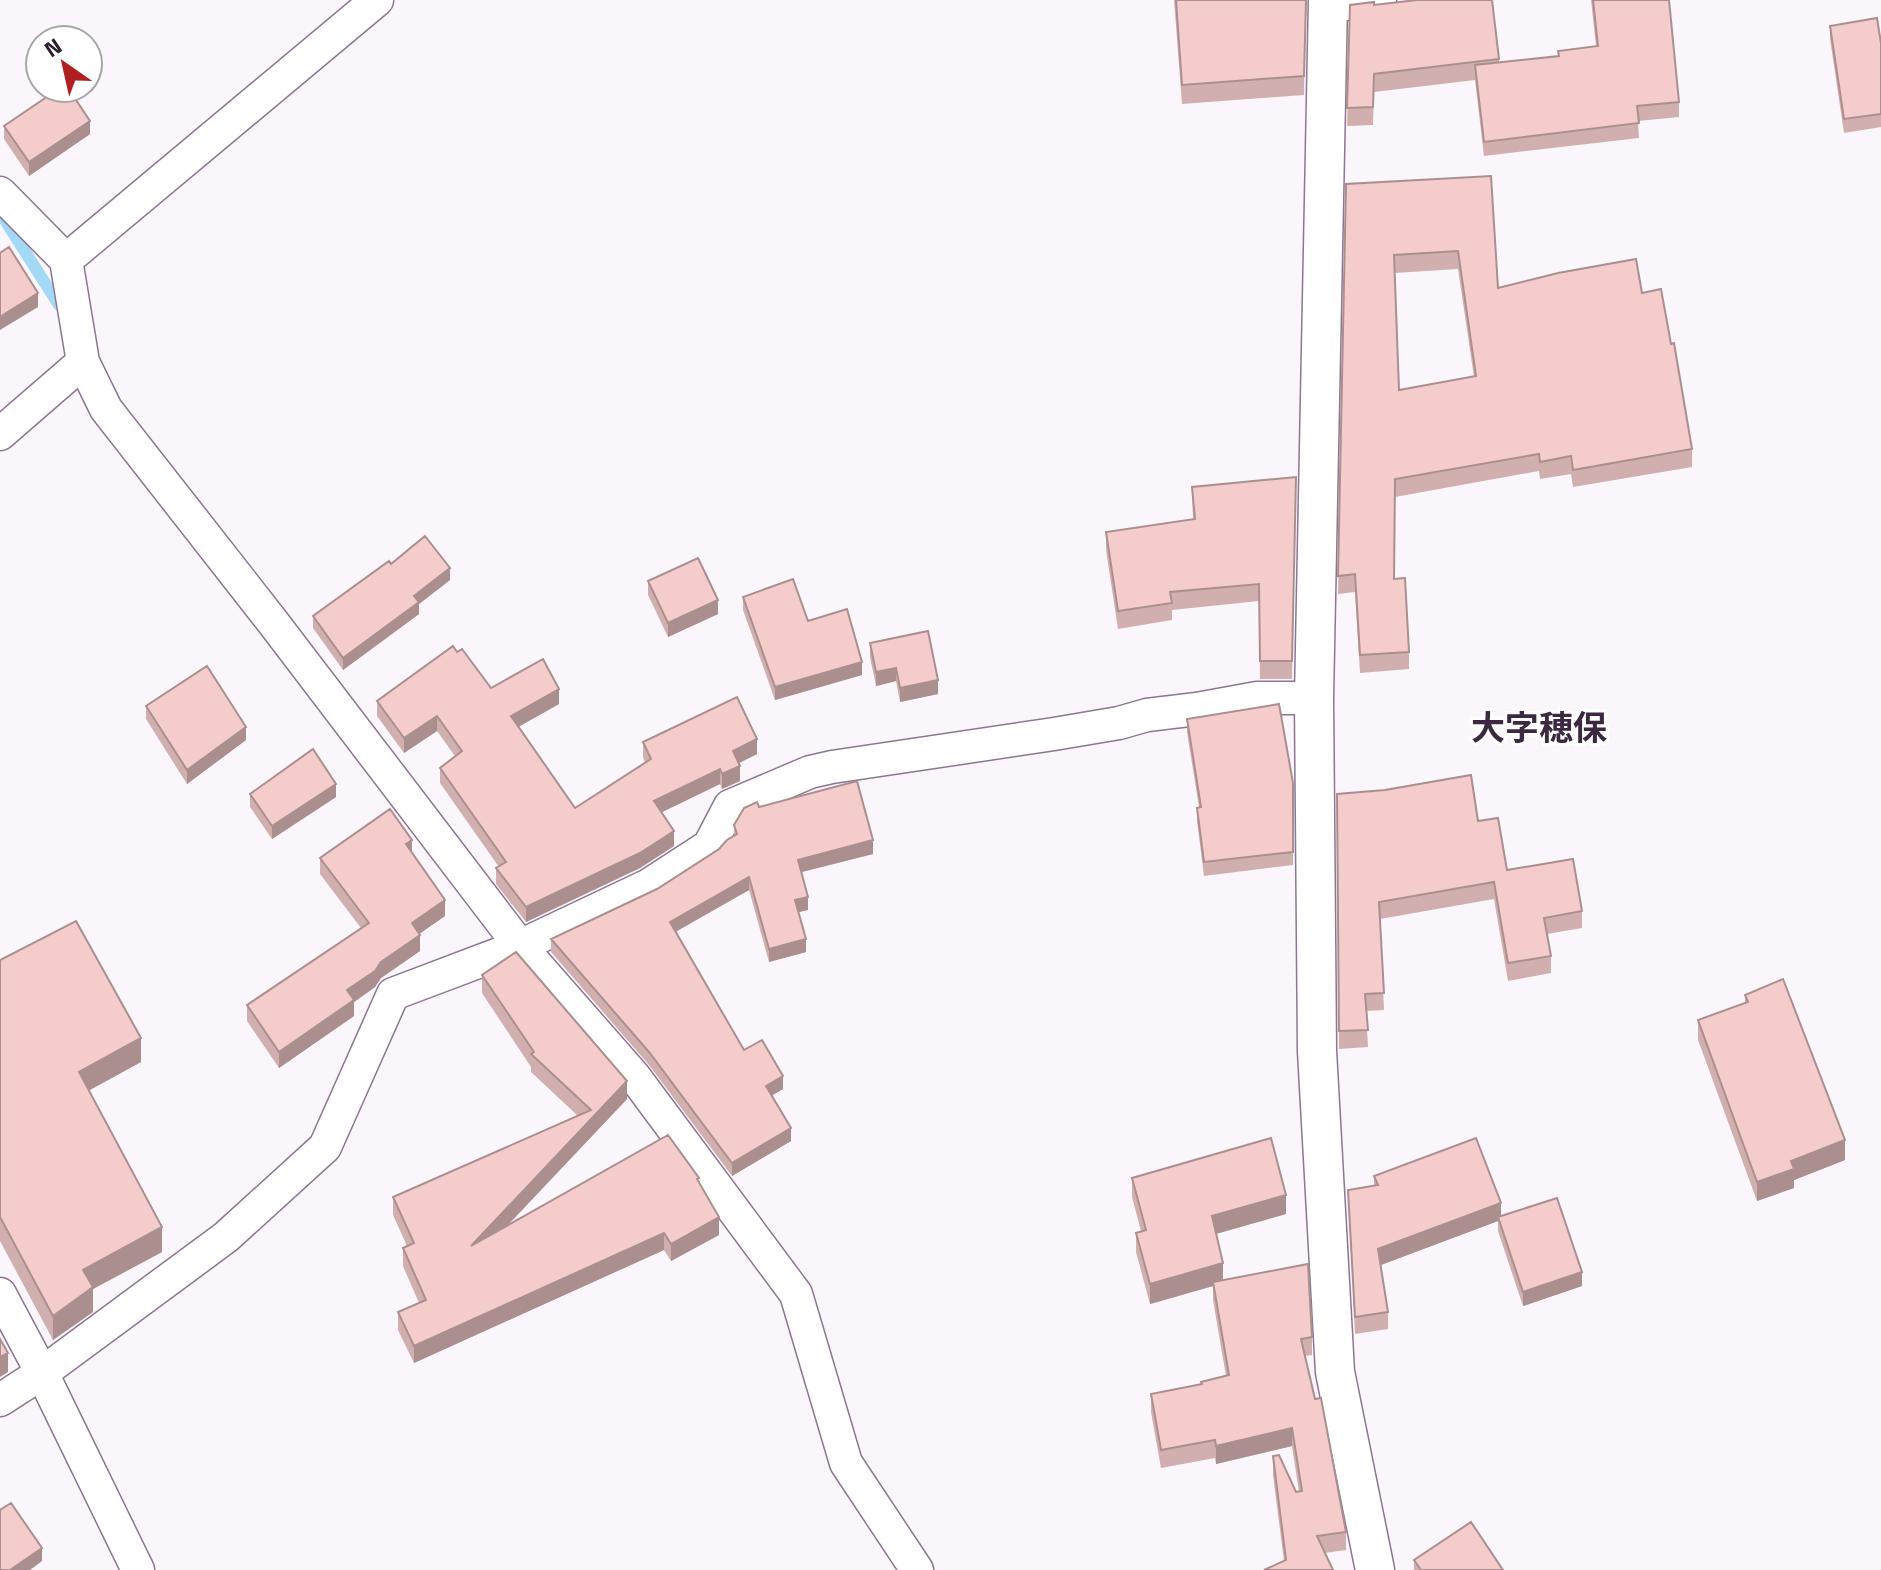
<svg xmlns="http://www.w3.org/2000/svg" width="1881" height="1570" viewBox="0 0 1881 1570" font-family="'Titillium Web','Noto Sans JP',sans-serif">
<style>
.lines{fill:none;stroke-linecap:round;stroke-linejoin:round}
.stream{stroke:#a4d9f5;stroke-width:12}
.minor-casing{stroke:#8d7692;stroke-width:35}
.tertiary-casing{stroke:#8d7692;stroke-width:41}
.minor{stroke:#fff;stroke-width:32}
.tertiary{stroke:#fff;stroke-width:38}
.wall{fill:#d2afaf;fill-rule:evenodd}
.shaded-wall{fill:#ab8f8e}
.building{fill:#f4cccb;stroke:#ab8f8e;stroke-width:2;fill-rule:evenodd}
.labels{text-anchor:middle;stroke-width:7;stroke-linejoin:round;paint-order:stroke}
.quarter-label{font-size:34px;font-weight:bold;fill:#3c2941;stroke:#fff}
</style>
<rect width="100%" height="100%" fill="#fbf5fc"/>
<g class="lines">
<path class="stream" d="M 1,214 L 59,305"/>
<g class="minor-casing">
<path id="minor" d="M 1328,6 L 1380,0
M 0,193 L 66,260 L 83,362 L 106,409 L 272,621 L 520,946 L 634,1076 L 796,1294 L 846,1463 L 917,1570
M 66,260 L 377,0
M 0,434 L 83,362
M 0,1294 L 42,1373 L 138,1570
M 0,1400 L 42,1373 L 226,1237 L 325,1147 L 393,994 L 520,946 L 649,885 L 709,846 L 730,806 L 810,772 L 832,767 L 1054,734 L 1119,723 L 1147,715 L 1197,709 L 1257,698 L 1314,698"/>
</g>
<g class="tertiary-casing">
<path id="tertiary" d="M 1328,0 L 1314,698 L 1317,1051 L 1335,1372 L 1375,1570"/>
</g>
<use href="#minor" class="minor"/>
<use href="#tertiary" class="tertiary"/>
</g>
<path class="wall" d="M 1174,0 L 1306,0 L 1304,95 L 1182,104 Z
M 1591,0 L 1669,0 L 1679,102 L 1679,117 L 1638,121 L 1639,138 L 1484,156 L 1475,80 L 1374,92 L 1373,125 L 1347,126 L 1350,5 L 1374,5 L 1499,59 L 1499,63 L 1558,56 L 1596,46 Z
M 1830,26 L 1881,43 L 1881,127 L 1844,133 L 1830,39 Z
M 4,126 L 90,134 L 29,176 L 4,139 Z
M 1491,176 L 1498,288 L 1642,293 L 1671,344 L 1692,449 L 1692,467 L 1573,487 L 1571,474 L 1540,479 L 1539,471 L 1395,497 L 1394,579 L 1409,652 L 1409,669 L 1360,673 L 1355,592 L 1338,594 L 1346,184 ZM 1458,269 L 1474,377 L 1399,390 L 1395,273 Z
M 1296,477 L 1292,679 L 1260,679 L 1259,601 L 1172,610 L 1172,620 L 1118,629 L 1106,550 L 1106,532 L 1193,520 L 1192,487 Z
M 391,564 L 450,580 L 419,604 L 419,614 L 343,670 L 313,628 L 313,616 Z
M 648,581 L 718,614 L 668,637 L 648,595 Z
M 743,597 L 808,621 L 862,675 L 775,700 L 743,610 Z
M 870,643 L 938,694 L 900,702 L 896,681 L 876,686 L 870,657 Z
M 457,652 L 491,688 L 559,704 L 518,727 L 575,808 L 645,763 L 643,757 L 643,742 L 757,754 L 739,763 L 740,781 L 722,789 L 720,784 L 662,812 L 674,846 L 640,868 L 526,922 L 496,884 L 496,868 L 499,867 L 440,783 L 440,768 L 455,756 L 437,731 L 404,753 L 377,716 L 377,701 Z
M 146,706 L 246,740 L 187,784 L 146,719 Z
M 1187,719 L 1293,783 L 1293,865 L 1204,876 L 1197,821 L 1197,808 L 1199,807 L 1187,732 Z
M 250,794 L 336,797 L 272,839 L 250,807 Z
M 1337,794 L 1478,821 L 1507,870 L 1582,911 L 1582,928 L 1547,934 L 1551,956 L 1551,973 L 1508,981 L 1494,899 L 1380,919 L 1384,1010 L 1366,1011 L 1368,1047 L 1339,1049 Z
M 759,807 L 873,854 L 801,872 L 808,910 L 798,912 L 806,952 L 769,962 L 749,890 L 675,932 L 744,1050 L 783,1089 L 772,1095 L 791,1141 L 732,1176 L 649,1065 L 551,952 L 551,939 L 657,889 L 719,849 L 734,835 L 734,825 Z
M 412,852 L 445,916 L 420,933 L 420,951 L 381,978 L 375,987 L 354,1002 L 354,1016 L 279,1068 L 247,1021 L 247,1005 L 361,928 L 320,874 L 320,858 Z
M 0,960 L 141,1062 L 89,1090 L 162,1252 L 93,1289 L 93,1312 L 53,1340 L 0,1241 Z
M 482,975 L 627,1099 L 507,1226 L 699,1183 L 719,1235 L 671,1261 L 664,1250 L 414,1363 L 398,1330 L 398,1312 L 419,1303 L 403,1266 L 403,1248 L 407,1246 L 393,1215 L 393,1197 L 578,1116 L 531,1072 L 531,1067 L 482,993 Z
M 1745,995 L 1845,1160 L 1794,1180 L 1794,1188 L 1757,1201 L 1698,1040 L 1698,1020 L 1745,1003 Z
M 1374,1176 L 1501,1217 L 1582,1286 L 1523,1306 L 1498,1231 L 1498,1221 L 1381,1265 L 1388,1312 L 1388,1329 L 1355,1334 L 1348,1190 L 1374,1186 Z
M 1132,1178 L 1286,1214 L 1216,1234 L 1223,1280 L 1312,1337 L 1312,1355 L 1305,1356 L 1346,1532 L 1346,1550 L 1325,1553 L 1284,1561 L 1273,1475 L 1273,1456 L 1296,1492 L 1299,1492 L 1292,1446 L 1216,1464 L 1215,1458 L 1161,1468 L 1151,1412 L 1151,1394 L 1201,1384 L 1226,1376 L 1213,1300 L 1213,1286 L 1150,1304 L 1136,1252 L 1136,1233 L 1141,1231 L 1132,1197 Z
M 1414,1560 L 1503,1570 L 1414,1570 Z"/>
<path class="shaded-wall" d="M 90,121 L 90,134 L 29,176 L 29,162 Z
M 38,293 L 38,307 L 0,330 L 0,317 Z
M 450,568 L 450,580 L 419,604 L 419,614 L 343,670 L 343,658 L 414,596 Z
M 718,600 L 718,614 L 668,637 L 668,623 Z
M 862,662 L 862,675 L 775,700 L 775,687 Z
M 896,668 L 896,681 L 876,686 L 876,672 Z
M 938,680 L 938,694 L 900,702 L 900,688 Z
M 559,689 L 559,704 L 511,731 L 511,716 Z
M 437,716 L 437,731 L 404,753 L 404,738 Z
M 246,727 L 246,740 L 187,784 L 187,770 Z
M 757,739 L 757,754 L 733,766 L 733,751 Z
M 740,766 L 740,781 L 722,789 L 722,774 Z
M 720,769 L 720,784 L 654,816 L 654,801 Z
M 336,784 L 336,797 L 272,839 L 272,826 Z
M 674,831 L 674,846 L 640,868 L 526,922 L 526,907 Z
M 412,840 L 412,856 L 406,844 Z
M 873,840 L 873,854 L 798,873 L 798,860 Z
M 749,877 L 749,890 L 670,935 L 670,922 Z
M 808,897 L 808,910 L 795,913 L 795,900 Z
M 445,900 L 445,916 L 412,939 L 412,923 Z
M 420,935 L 420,951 L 381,978 L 375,987 L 354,1002 L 354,1016 L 279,1068 L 279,1052 L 347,990 L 381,962 Z
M 806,939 L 806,952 L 769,962 L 769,949 Z
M 141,1038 L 141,1062 L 79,1096 L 79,1072 Z
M 783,1076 L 783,1089 L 766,1099 L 766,1086 Z
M 627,1081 L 627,1099 L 471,1264 L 471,1246 Z
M 791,1128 L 791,1141 L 732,1176 L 732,1163 Z
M 1845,1140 L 1845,1160 L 1794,1180 L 1794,1188 L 1757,1201 L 1757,1182 L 1791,1161 Z
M 1286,1195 L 1286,1214 L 1212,1235 L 1212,1216 Z
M 1501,1203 L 1501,1220 L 1498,1217 L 1498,1221 L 1378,1266 L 1378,1249 Z
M 719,1217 L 719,1235 L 671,1261 L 671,1244 Z
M 162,1227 L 162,1252 L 93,1289 L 93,1312 L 53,1340 L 53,1316 L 83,1270 Z
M 664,1233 L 664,1250 L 414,1363 L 414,1346 Z
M 1223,1263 L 1223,1282 L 1213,1282 L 1213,1286 L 1150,1304 L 1150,1284 Z
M 1582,1272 L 1582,1286 L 1523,1306 L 1523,1292 Z
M 8,1353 L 8,1372 L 0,1377 L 0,1357 Z
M 1292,1428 L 1292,1446 L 1216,1464 L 1216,1446 Z
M 42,1548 L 42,1561 L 30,1570 L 10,1570 Z"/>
<path class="building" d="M 1176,0 L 1306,0 L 1304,76 L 1182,85 Z
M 1417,0 L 1492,0 L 1499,59 L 1374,74 L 1373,107 L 1347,108 L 1350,5 L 1374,2 L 1374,5 Z
M 1593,0 L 1669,0 L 1679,102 L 1637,106 L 1639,123 L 1484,142 L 1475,65 L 1559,56 L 1558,51 L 1598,46 Z
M 1877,18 L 1881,43 L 1881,114 L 1844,119 L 1830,26 Z
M 60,88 L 68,88 L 90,121 L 29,162 L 4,126 Z
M 1491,176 L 1498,288 L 1558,273 L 1636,259 L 1642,293 L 1661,289 L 1671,344 L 1674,343 L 1692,449 L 1573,470 L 1571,456 L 1540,462 L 1539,454 L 1395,479 L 1394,579 L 1405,578 L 1409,652 L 1360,655 L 1355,574 L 1338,576 L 1346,184 ZM 1458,251 L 1476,376 L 1399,390 L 1394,255 Z
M 9,247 L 38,293 L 0,317 L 0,253 Z
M 1296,477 L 1292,661 L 1260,661 L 1259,584 L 1170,592 L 1172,603 L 1118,611 L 1106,532 L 1195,519 L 1192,487 Z
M 425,536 L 450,568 L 414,596 L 419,602 L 343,658 L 313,616 L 389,561 L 391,564 Z
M 698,558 L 718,600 L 668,623 L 648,581 Z
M 793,579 L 808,621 L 847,609 L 862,662 L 775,687 L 743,597 Z
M 928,631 L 938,680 L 900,688 L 896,668 L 876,672 L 870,643 Z
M 453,646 L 457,652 L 462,649 L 491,688 L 543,659 L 559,689 L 511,716 L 575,808 L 651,759 L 643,742 L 737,697 L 757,739 L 733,751 L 740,766 L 722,774 L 720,769 L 654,801 L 674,831 L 640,853 L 526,907 L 496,868 L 506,862 L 440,768 L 462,751 L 437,716 L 404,738 L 377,701 Z
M 207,666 L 246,727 L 187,770 L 146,706 Z
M 1279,704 L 1293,783 L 1293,852 L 1204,862 L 1197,808 L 1201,807 L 1187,719 Z
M 313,749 L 336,784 L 272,826 L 250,794 Z
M 1471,775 L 1478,821 L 1498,818 L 1507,870 L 1573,859 L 1582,911 L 1544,918 L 1551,956 L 1508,963 L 1494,882 L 1379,902 L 1384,993 L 1365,994 L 1368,1030 L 1339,1031 L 1337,794 L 1385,790 Z
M 857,781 L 873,840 L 798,860 L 808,897 L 795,900 L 806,939 L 769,949 L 749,877 L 670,922 L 744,1050 L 762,1040 L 783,1076 L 766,1086 L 791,1128 L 732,1163 L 649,1052 L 551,939 L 657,889 L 719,849 L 727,840 L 737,834 L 734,825 L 744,808 L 757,802 L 759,807 Z
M 390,809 L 412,840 L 406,844 L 445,900 L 412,923 L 420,935 L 381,962 L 375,971 L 347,990 L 354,1000 L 279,1052 L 247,1005 L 369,923 L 320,858 Z
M 76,921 L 141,1038 L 79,1072 L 162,1227 L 83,1270 L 93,1287 L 53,1316 L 0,1217 L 0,960 Z
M 516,952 L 627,1081 L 471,1246 L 668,1135 L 699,1178 L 697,1179 L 719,1217 L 671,1244 L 664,1233 L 414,1346 L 398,1312 L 426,1300 L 403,1248 L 414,1243 L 393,1197 L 591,1110 L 531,1054 L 534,1052 L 482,975 Z
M 1783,979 L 1845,1140 L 1791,1161 L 1794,1169 L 1757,1182 L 1698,1020 L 1748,1002 L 1745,995 Z
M 1271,1138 L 1286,1195 L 1212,1216 L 1223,1263 L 1150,1284 L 1136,1233 L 1146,1230 L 1132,1178 Z
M 1476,1138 L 1501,1203 L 1378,1249 L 1388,1312 L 1355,1317 L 1348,1190 L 1378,1185 L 1374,1176 Z
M 1557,1198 L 1582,1272 L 1523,1292 L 1498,1217 Z
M 1308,1264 L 1312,1337 L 1301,1339 L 1315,1399 L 1321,1398 L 1346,1532 L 1317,1536 L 1333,1570 L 1264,1570 L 1286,1560 L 1273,1456 L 1279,1455 L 1296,1492 L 1302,1491 L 1292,1428 L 1216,1446 L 1215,1440 L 1161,1450 L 1151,1394 L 1202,1384 L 1201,1382 L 1229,1375 L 1213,1282 Z
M 0,1339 L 8,1353 L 0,1357 Z
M 11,1503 L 42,1548 L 10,1570 L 0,1570 L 0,1510 Z
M 1471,1522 L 1503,1570 L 1421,1570 L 1414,1560 Z"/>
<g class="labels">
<g class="quarter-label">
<text x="1539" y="740">大字穂保</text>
</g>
</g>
<g transform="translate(64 64) rotate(326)"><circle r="38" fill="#ffffff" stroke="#a9a5aa" stroke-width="2"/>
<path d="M0-6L14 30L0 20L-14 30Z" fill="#b12020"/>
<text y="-12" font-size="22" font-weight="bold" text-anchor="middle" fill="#281f2a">N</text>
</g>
</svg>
